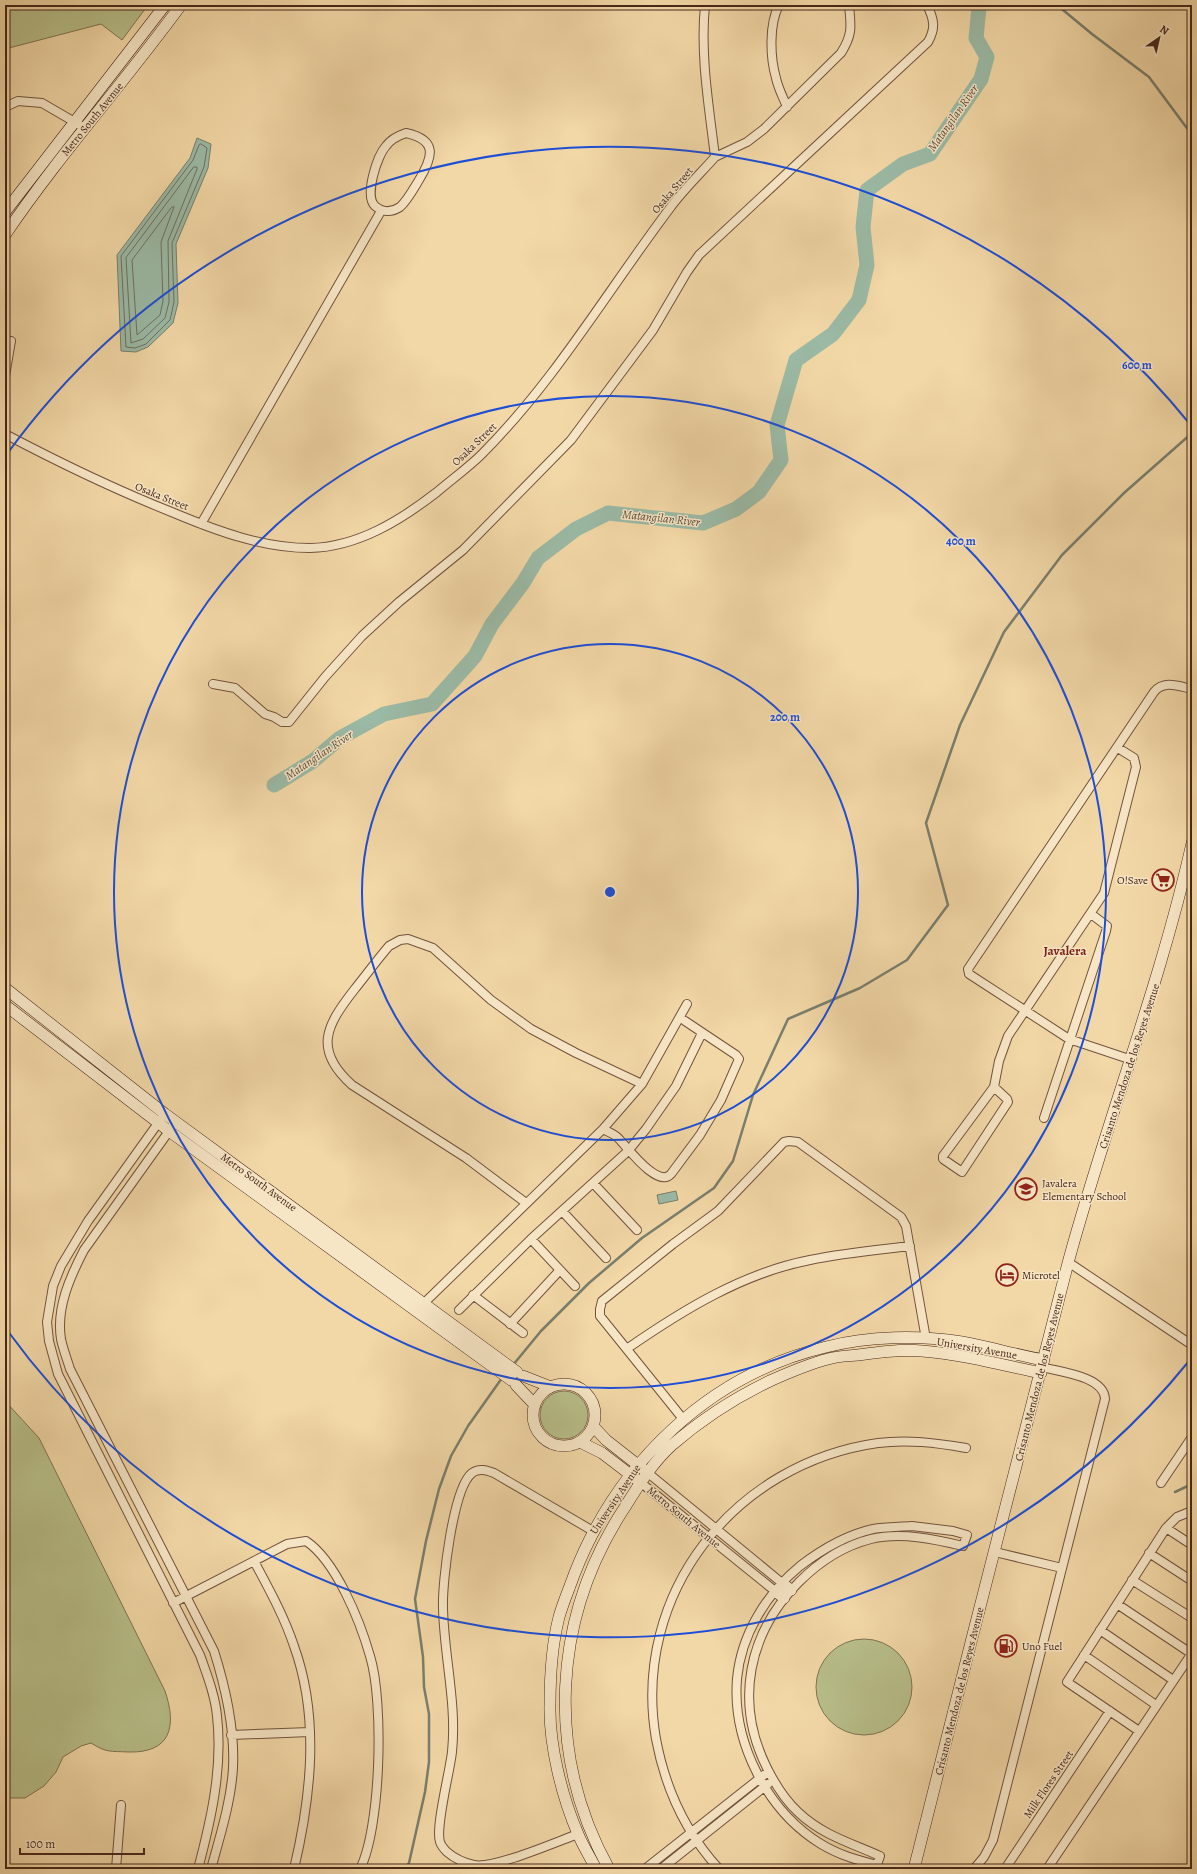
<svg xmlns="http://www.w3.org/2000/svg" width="1197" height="1874" viewBox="0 0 1197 1874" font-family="Alegreya,serif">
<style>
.green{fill:#b8bf8a;stroke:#807352}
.water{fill:#9bbaa6;stroke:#797f6e}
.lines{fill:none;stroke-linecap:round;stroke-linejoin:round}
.shore{stroke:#717060;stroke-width:1}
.stream{stroke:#797f6e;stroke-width:2.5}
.river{stroke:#9bbaa6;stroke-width:15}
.street-casing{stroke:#72533d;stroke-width:10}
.secondary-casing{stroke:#47271a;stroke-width:12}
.street{stroke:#f7e6c6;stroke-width:8}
.secondary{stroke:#f7e6c6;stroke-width:11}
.ring{fill:none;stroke:#1d4ed8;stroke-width:2}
.labels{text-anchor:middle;stroke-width:3;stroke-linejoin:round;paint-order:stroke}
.street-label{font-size:11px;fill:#47271a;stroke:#f7e6c6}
.poi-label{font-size:11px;fill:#47271a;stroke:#f7e6c6;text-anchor:start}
.water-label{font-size:12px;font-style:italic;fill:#5c4c3d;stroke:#f7e6c6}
.quarter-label{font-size:13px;font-weight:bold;fill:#7a1f14;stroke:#f7e6c6}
.centre{fill:#1d4ed8;stroke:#f7e6c6;stroke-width:2}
.ring-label{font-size:12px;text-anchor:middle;font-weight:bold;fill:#1d4ed8;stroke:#f7e6c6;stroke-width:3;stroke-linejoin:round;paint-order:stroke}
</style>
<rect width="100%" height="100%" fill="#f3d8a7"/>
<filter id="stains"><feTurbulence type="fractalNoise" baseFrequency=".005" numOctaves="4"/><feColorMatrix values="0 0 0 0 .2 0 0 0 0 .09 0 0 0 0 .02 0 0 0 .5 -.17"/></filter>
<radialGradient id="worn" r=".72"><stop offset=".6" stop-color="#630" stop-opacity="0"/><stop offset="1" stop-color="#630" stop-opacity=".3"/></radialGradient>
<path class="green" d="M 5,5 L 148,5 L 122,40 L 101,24 L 5,49 Z
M540 1415a24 24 0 1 1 48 0a24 24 0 1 1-48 0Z
M 5,1401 L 39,1438 L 165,1691 C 177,1726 171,1753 129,1752 C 110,1751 107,1753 91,1743 L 81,1746 L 63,1757 L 56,1772 L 44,1786 L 25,1798 L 5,1798 Z
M816 1687a48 48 0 1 1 96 0a48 48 0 1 1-96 0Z"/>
<path class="water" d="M 197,138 L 211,144 L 208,168 L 176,244 L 178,303 L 173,323 L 148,347 L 136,352 L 121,351 L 117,255 L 190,158 Z
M 676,1191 L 678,1200 L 659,1204 L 657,1195 Z"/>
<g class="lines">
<path class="shore" d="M 201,144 L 207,148 L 204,167 L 172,243 L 174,302 L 170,320 L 146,344 L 135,348 L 126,347 L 121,256 L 193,160 L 199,145 Z
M 194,167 L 197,167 L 197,169 L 168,241 L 169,302 L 165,318 L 143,339 L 131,343 L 126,258 Z
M 174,207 L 161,242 L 163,301 L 160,315 L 137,335 L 132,260 L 171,208 Z"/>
<path class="stream" d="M 1057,5 L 1092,34 L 1149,77 L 1192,135
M 513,1365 L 541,1331 L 589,1283 L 642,1238 L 714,1188 L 733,1161 L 753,1095 L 788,1019 L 860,988 L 907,960 L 948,905 L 926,823 L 960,725 L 1004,632 L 1062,555 L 1124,493 L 1192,433
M 1175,1492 L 1192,1484
M 405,1869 L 409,1863 L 425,1792 L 429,1762 L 429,1714 L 424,1687 L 423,1657 L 415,1599 L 426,1541 L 439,1489 L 451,1456 L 468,1426 L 502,1378"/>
<path class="river" d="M 274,785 L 313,761 L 340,738 L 384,714 L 432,704 L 475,656 L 492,624 L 523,583 L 538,558 L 576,529 L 608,513 L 703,523 L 736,509 L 759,492 L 781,460 L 777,425 L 796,360 L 833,334 L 859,300 L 867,265 L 863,227 L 867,190 L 903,164 L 930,154 L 981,79 L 987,57 L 976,38 L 979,8 L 981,5"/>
<g class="street-casing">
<path id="street" d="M 779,5 C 769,24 770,57 776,78 C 778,88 783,97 787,107
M 5,107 L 18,101 L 42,103 L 85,128
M 406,133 C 438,140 433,157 419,180 C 414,188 407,201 400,207 C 391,213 382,212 375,206 C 364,196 377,156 386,146 C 391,139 397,136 406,133 Z
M 715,157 L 747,142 L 764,129 L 841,53 C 853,34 851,26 849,5
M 5,376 L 11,341
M 5,434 C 60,463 116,490 174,513 C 217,531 263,548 310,548 C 358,547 401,520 437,492 C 452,479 468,468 482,454 C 555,381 608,290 670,208 C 683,190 700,174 715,157 C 709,106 700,56 705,5
M 201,524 L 381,211
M 213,684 L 235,688 L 265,714 L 274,717 L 282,722 L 289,722 L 325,677 L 362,636 L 399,602 L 463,550 L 571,440 L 653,330 L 687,272 L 699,255 L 928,42 C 936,28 934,19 927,5
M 1129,1059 L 1069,1039 L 969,974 L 968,969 L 1154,692 C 1164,680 1178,686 1192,689
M 994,1087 L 1007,1099 L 1008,1102 L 962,1172 L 943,1159 L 943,1156 L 994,1087 L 999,1061 L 1008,1036 L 1104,893 L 1136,767 L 1134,758 L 1118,748
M 1044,1118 L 1106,931 L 1107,926 L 1091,914
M 161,1119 L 88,1221 L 61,1266 L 53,1286 L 47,1322 L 49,1341 L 58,1374 L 200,1655 C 207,1675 215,1695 217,1716 C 223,1768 211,1820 198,1869
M 172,1127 L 84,1250 C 70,1277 56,1308 61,1339 C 63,1349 67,1359 70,1369 L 214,1651 C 226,1689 235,1728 233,1768 C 231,1802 220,1836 211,1869
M 603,1129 C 608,1132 615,1134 619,1139 C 627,1147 658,1189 671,1174 L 700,1135 L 721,1100 L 739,1059 L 736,1055 L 685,1021
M 593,1183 L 637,1230
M 526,1203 L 466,1158 L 352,1085 C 313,1050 326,1026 354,990 C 366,975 377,960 389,946 L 400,940 L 408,939 L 433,948 L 491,1000 L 531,1029 L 576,1053 L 642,1084
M 562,1211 L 606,1258
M 531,1239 L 575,1286
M 1068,1262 L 1192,1345
M 473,1295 L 523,1333
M 420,1307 L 603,1129 L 642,1084 L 687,1004
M 459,1310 L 531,1239 L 628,1151 L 646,1129 L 676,1086 L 702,1033
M 510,1324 L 560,1270
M 628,1348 C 683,1310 743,1273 810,1260 C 843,1253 877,1250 910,1246
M 683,1419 L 600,1316 L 600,1309 L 602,1301 L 673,1244 L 718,1211 L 784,1142 L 789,1141 L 798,1142 L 901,1217 L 906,1226 L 926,1339
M 648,1473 L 782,1583
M 640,1482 L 775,1591
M 1161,1483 L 1192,1437
M 912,1526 L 953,1531 L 967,1535 L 963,1546 C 934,1539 901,1532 871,1539 C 843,1546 819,1562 799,1582 C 748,1633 734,1702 767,1768 C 775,1784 785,1800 798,1812 C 822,1835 851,1843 880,1856 L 877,1865 C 857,1860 839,1855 821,1844 C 767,1811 732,1742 737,1679 C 741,1635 766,1594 800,1566 C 821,1550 846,1535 873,1529 C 885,1527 899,1527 912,1526 Z
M 1166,1528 L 1192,1545
M 995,1552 L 1062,1568
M 1149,1553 L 1192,1581
M 254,1561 C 269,1589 284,1616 294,1646 C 320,1718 311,1797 294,1869
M 1132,1580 L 1192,1618
M 173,1603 L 287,1544 L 306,1541 C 336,1561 360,1621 370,1656 C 384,1701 381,1828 360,1869
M 1117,1604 L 1192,1654
M 1100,1630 L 1173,1680
M 1084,1655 L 1156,1705
M 1139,1731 L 1067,1682 L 1166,1528 L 1177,1517 L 1192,1511
M 231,1735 L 310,1732
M 578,1834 C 556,1842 494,1869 474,1865 C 465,1863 454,1858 447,1852 C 445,1850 441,1845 440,1842 C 435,1828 450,1771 452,1752 C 457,1704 444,1656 443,1608 C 442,1583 453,1488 472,1473 C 479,1468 486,1470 494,1473 L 593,1531
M 116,1869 L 121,1805
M 645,1869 L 764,1775
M 661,1869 L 768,1784
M 719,1869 C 686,1833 665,1787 656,1739 C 631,1593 735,1463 878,1443 C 907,1439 937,1443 966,1448
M 974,1869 L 984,1857 L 993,1840 L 1105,1399 C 1104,1376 1060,1372 1042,1367
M 1005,1869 L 1110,1711
M 1047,1869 L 1192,1653"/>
</g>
<g class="secondary-casing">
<path id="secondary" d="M 5,212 L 165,5
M 5,235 C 59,155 124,83 181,5
M 5,988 L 165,1114 L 517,1372
M 5,1005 L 169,1131 L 511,1380
M 523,1376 L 551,1387
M533 1415a31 31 0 1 1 62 0a31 31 0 1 1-62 0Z
M 516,1385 L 535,1405
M 593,1426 L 606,1440 L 643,1469
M 580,1442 L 602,1453 L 636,1479
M 782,1583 L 791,1590
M 775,1591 L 784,1598
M 596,1869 C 590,1857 583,1846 578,1834 C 562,1797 549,1745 550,1705 C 550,1676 552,1644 559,1617 C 563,1603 569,1589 574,1575 C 617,1464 708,1375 826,1347 C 869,1336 918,1335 962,1342 C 989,1347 1017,1355 1044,1360
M 609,1869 C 545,1753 552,1618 625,1507 C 638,1486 653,1462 672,1445 C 702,1419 736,1397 772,1380 C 790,1372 809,1364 828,1359 C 838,1356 848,1356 858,1355 C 879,1352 901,1349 922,1351 C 962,1354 1002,1365 1041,1373
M 914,1869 C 965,1667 1015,1464 1068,1263 C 1106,1122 1160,986 1192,843"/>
</g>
<use href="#street" class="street"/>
<use href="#secondary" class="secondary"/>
</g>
<g class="ring">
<circle cx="610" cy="892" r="248"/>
<circle cx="610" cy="892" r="496"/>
<path d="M1189 1361A745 745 0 0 1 7 1330M7 454A745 745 0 0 1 1189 423"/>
</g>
<defs>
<g id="supermarket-ring" transform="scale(1.15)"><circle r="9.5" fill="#f7e6c6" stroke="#8f2418" stroke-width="1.5"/><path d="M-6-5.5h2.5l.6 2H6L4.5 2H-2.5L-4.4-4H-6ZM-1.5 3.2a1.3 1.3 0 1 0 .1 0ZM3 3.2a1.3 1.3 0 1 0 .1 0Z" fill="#8f2418"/></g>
<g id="school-ring" transform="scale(1.15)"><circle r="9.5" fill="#f7e6c6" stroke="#8f2418" stroke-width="1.5"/><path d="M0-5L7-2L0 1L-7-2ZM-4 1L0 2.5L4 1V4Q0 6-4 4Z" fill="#8f2418"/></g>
<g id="hotel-ring" transform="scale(1.15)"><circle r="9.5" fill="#f7e6c6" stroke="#8f2418" stroke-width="1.5"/><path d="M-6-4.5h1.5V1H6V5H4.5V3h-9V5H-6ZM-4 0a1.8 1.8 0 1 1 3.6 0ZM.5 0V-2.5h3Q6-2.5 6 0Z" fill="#8f2418"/></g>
<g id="fuel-ring" transform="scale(1.15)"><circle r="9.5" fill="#f7e6c6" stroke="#8f2418" stroke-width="1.5"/><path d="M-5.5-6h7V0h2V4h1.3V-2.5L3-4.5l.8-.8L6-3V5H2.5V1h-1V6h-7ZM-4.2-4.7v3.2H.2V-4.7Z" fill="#8f2418"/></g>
</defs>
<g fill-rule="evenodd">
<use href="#supermarket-ring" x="1163" y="880"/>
<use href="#school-ring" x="1026" y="1189"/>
<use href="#hotel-ring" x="1007" y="1275"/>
<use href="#fuel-ring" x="1006" y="1646"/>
</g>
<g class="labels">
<g class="street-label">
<text transform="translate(92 119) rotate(-51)" y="4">Metro South Avenue</text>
<text transform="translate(672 190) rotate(-50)" y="4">Osaka Street</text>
<text transform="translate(474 444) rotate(-44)" y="4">Osaka Street</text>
<text transform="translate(162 496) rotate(22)" y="4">Osaka Street</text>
<text transform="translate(1129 1066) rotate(-72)" y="4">Crisanto Mendoza de los Reyes Avenue</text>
<text transform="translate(259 1182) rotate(36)" y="4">Metro South Avenue</text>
<text transform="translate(977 1348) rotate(10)" y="4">University Avenue</text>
<text transform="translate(1039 1377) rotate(-76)" y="4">Crisanto Mendoza de los Reyes Avenue</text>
<text transform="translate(615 1499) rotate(-56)" y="4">University Avenue</text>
<text transform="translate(684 1517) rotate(39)" y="4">Metro South Avenue</text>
<text transform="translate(959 1691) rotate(-76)" y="4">Crisanto Mendoza de los Reyes Avenue</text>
<text transform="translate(1048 1784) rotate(-56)" y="4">Milk Flores Street</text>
</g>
<g class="poi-label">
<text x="1148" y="884" text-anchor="end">O!Save</text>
<text x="1042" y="1187">Javalera<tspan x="1042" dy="13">Elementary School</tspan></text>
<text x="1022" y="1279">Microtel</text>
<text x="1022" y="1650">Uno Fuel</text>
</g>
<g class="water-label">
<text transform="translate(953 118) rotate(-55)" y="4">Matangilan River</text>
<text transform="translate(661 518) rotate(6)" y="4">Matangilan River</text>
<text transform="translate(319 755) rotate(-34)" y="4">Matangilan River</text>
</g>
<g class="quarter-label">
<text x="1065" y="955">Javalera</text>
</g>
</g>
<circle cx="610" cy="892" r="6" class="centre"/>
<g class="ring-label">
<text x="1137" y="369">600 m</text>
<text x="961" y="545">400 m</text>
<text x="785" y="721">200 m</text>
</g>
<rect width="1197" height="1874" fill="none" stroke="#f3d8a7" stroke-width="20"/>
<rect x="6" y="6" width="1185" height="1862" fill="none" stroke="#47271a" stroke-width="2"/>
<rect x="10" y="10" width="1177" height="1854" fill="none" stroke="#47271a"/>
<g transform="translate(1159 38) rotate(34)" stroke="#f7e6c6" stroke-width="3" paint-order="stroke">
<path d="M0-3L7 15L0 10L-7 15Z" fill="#47271a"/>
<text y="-6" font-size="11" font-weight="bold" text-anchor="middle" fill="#47271a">N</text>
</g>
<path d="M20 1848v6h124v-6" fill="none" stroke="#47271a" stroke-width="2"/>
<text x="26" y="1848" font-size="12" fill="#47271a" stroke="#f7e6c6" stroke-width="3" paint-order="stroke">100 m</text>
<rect width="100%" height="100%" filter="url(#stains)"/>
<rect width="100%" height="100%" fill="url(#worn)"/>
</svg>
